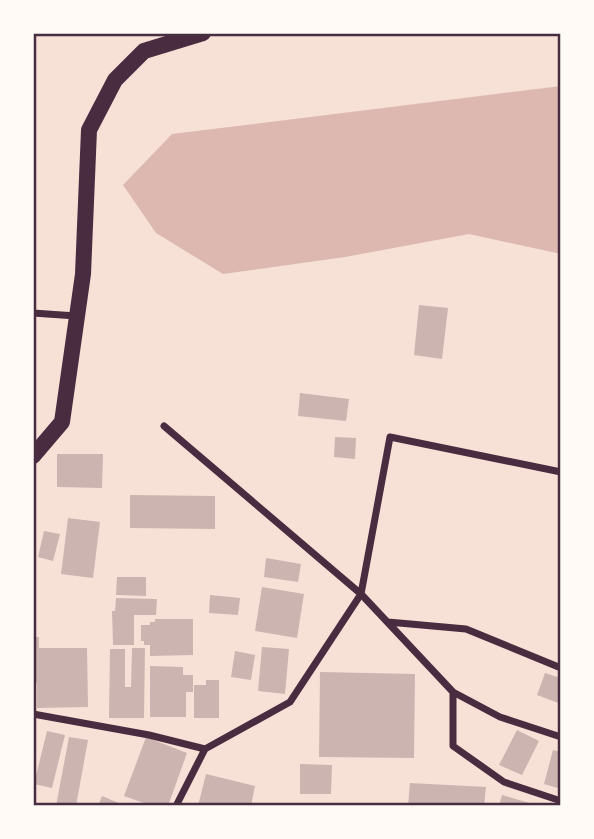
<svg xmlns="http://www.w3.org/2000/svg" width="594" height="839" viewBox="0 0 594 839" font-family="'Work Sans',sans-serif">
<style>
.water{fill:#dcb8b0}
.building{fill:#ccb4b1}
.lines{fill:none;stroke-linecap:round;stroke-linejoin:round}
.minor{stroke:#4a2c40;stroke-width:7}
.primary{stroke:#4a2c40;stroke-width:16}
.neatline{fill:none;stroke:#4a2c40;stroke-width:2.5}
</style>
<rect width="100%" height="100%" fill="#f7e1d7"/>
<path class="water" d="M 561,86 L 561,254 L 469,234 L 345,257 L 223,274 L 156,233 L 123,185 L 172,134 Z"/>
<path class="building" d="M 419,305 L 448,308 L 442,359 L 414,355 Z
M 300,393 L 349,399 L 346,421 L 298,416 Z
M 335,437 L 356,438 L 355,459 L 334,457 Z
M 57,454 L 103,454 L 102,488 L 57,487 Z
M 130,495 L 215,496 L 215,529 L 130,528 Z
M 68,518 L 100,522 L 93,578 L 61,574 Z
M 44,531 L 60,534 L 53,561 L 38,557 Z
M 266,558 L 301,564 L 298,582 L 264,577 Z
M 117,577 L 146,577 L 146,596 L 116,595 Z
M 262,587 L 304,594 L 297,638 L 255,631 Z
M 210,595 L 240,598 L 238,615 L 209,613 Z
M 116,598 L 157,599 L 156,615 L 134,615 L 134,645 L 113,645 L 112,611 L 115,611 Z
M 155,619 L 193,619 L 193,655 L 150,656 L 150,645 L 144,645 L 144,641 L 141,641 L 141,625 L 150,625 L 150,622 L 155,622 Z
M 33,637 L 39,637 L 39,648 L 87,648 L 88,707 L 37,708 L 37,683 L 33,683 Z
M 262,647 L 289,649 L 285,694 L 258,691 Z
M 132,648 L 145,648 L 144,718 L 109,718 L 110,649 L 125,649 L 125,687 L 131,687 Z
M 235,651 L 255,655 L 251,680 L 231,677 Z
M 150,666 L 183,667 L 183,675 L 193,675 L 193,692 L 186,692 L 186,717 L 150,717 Z
M 320,672 L 415,674 L 414,758 L 319,757 Z
M 545,673 L 561,678 L 561,704 L 537,695 Z
M 206,680 L 219,680 L 219,718 L 194,718 L 194,685 L 206,685 Z
M 517,730 L 539,741 L 522,775 L 499,765 Z
M 47,731 L 65,735 L 52,788 L 34,784 Z
M 69,737 L 88,740 L 76,806 L 56,806 Z
M 146,737 L 187,753 L 168,806 L 152,806 L 124,796 Z
M 553,750 L 561,752 L 561,789 L 544,784 Z
M 300,764 L 332,765 L 331,794 L 300,794 Z
M 206,774 L 255,786 L 251,806 L 198,806 Z
M 410,783 L 486,787 L 484,806 L 408,806 Z
M 502,795 L 536,805 L 536,806 L 499,806 Z
M 102,796 L 126,806 L 98,806 Z"/>
<g class="lines">
<path class="minor" d="M 33,313 L 76,316
M 164,426 L 361,594 L 453,692 L 453,746 L 504,782 L 561,801
M 388,622 L 466,629 L 561,668
M 453,692 L 500,717 L 561,737
M 33,714 L 149,735 L 205,749
M 176,806 L 205,749 L 290,702 L 361,594 L 390,437 L 561,472"/>
<path class="primary" d="M 33,456 L 62,422 L 83,274 L 89,130 L 115,80 L 144,51 L 203,33"/>
</g>
<rect width="594" height="839" fill="none" stroke="#fffaf5" stroke-width="70"/>
<rect x="35" y="35" width="524" height="769" class="neatline"/>
</svg>
